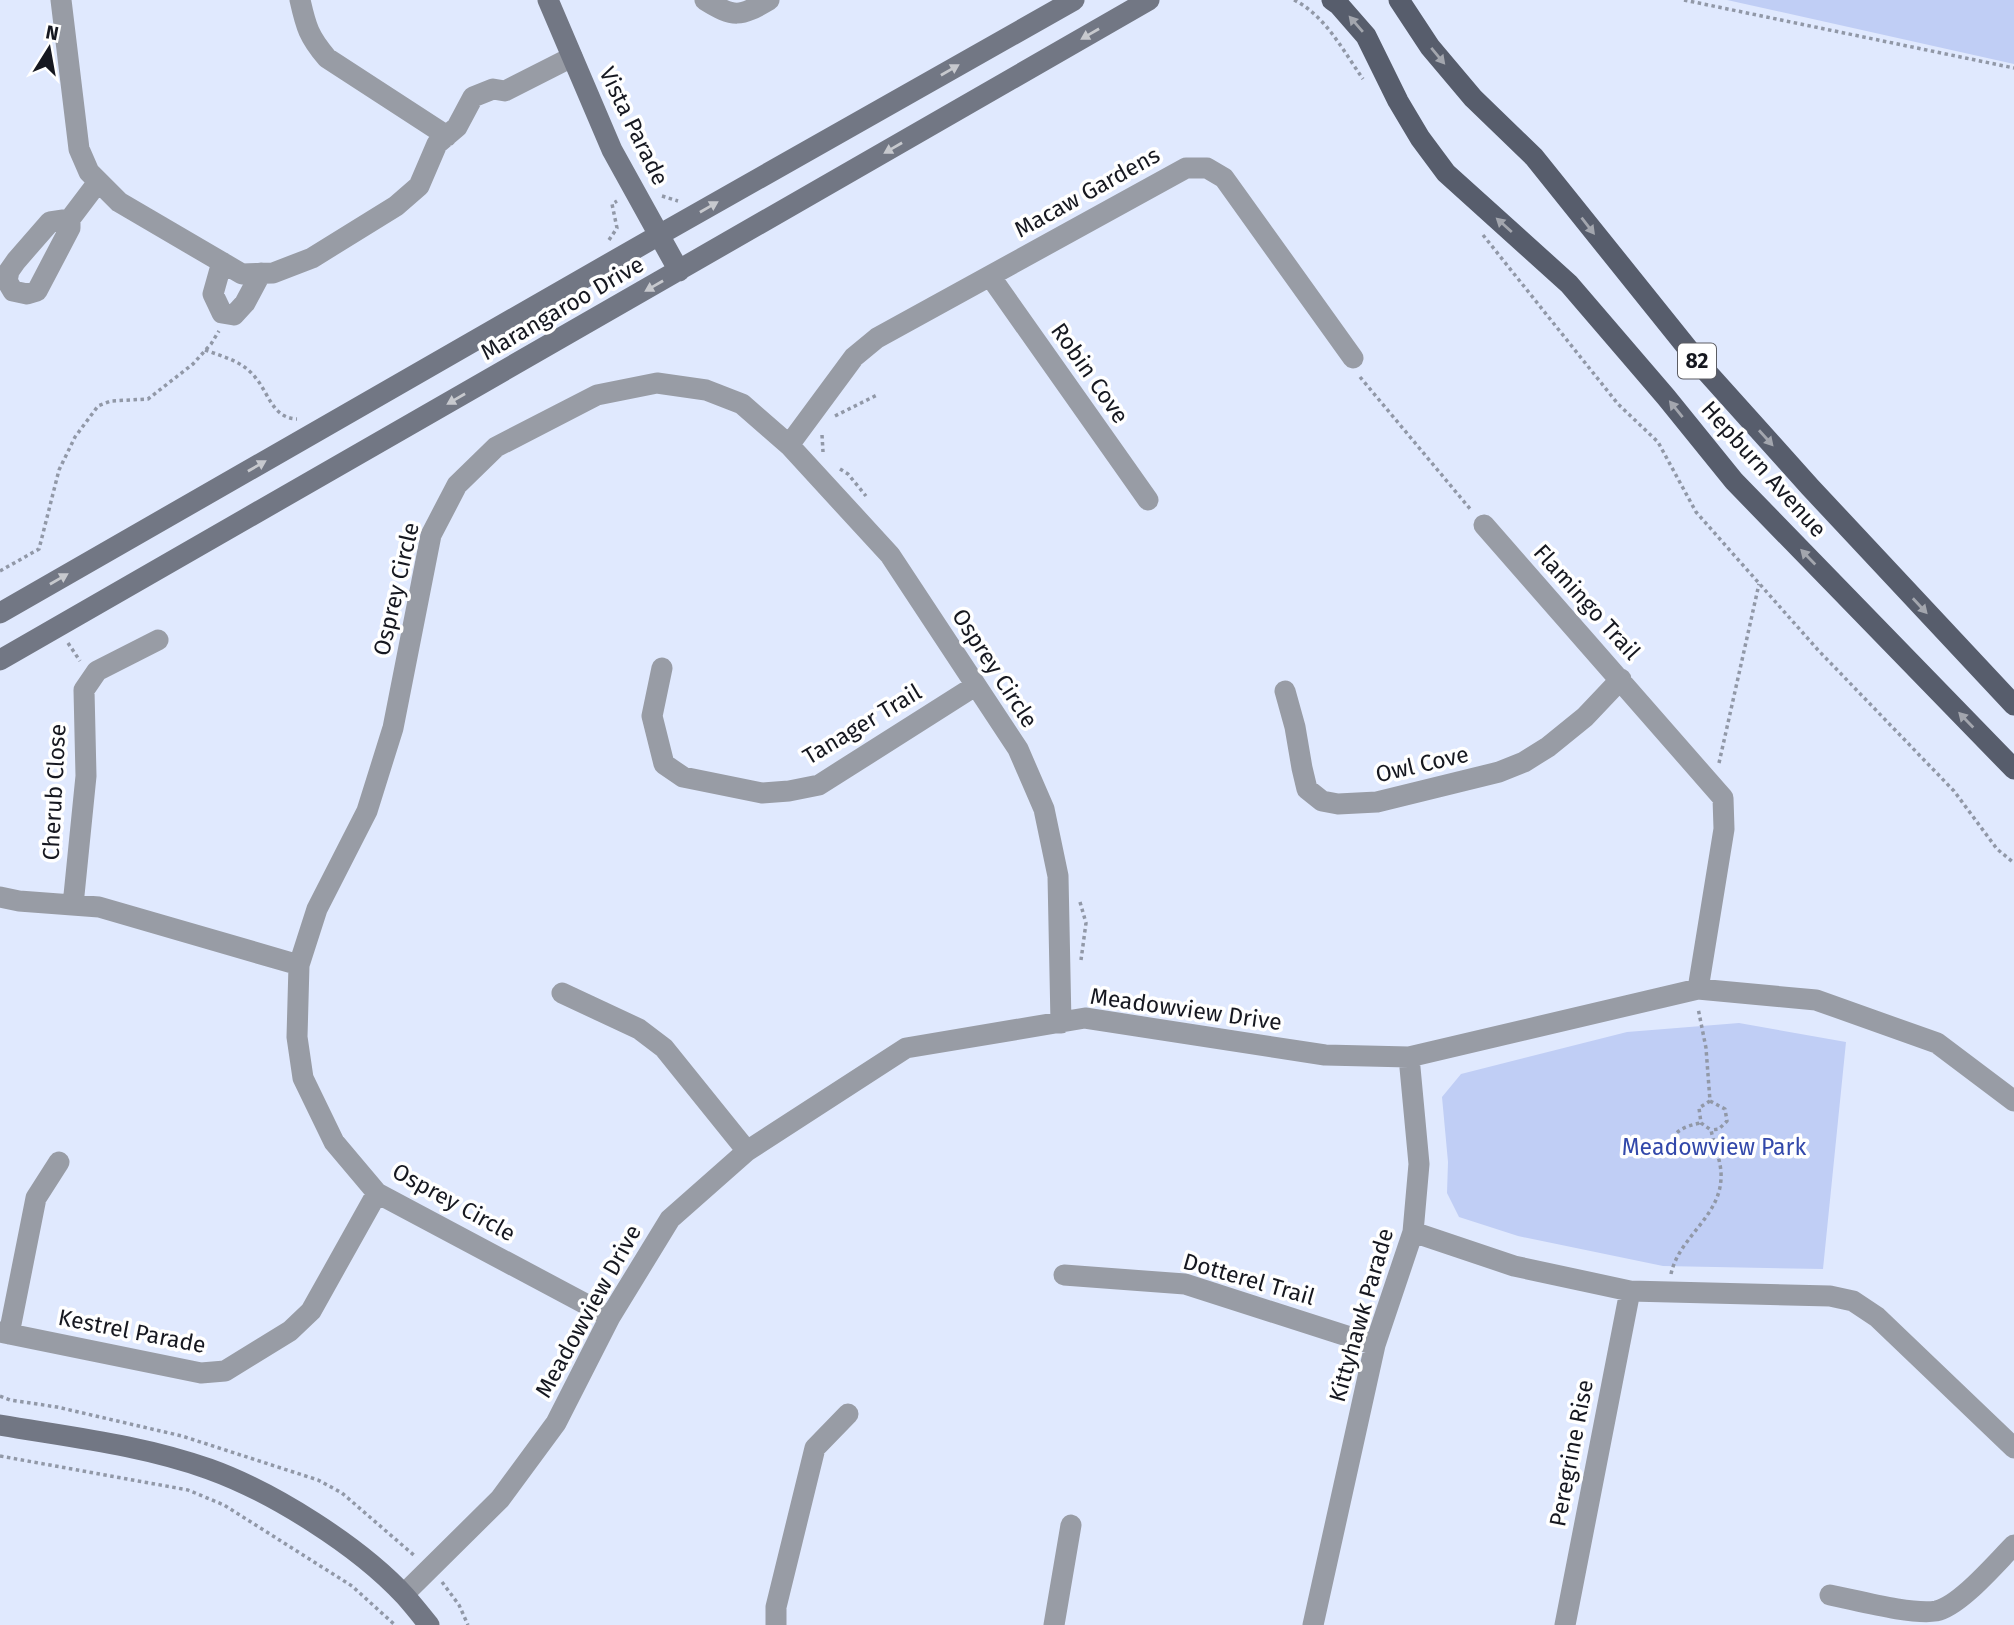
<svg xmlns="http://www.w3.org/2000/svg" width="2014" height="1625" viewBox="0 0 2014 1625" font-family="'Fira Sans',sans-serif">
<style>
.green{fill:#c0cef5}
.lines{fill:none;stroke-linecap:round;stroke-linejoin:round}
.path{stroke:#9198a7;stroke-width:3.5;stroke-dasharray:3.5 3.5;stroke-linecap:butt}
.street{stroke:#989ca5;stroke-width:21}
.secondary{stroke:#727784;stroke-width:21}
.primary{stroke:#575d6c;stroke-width:21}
.oneway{fill:#a3a6ae}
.oneway2{fill:#c7c9ce}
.labels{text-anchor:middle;stroke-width:7;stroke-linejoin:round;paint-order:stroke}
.shield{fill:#fff;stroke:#5c5d63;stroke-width:2}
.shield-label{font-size:21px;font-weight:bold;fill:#161820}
.street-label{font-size:23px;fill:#161820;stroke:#fff}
.park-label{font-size:23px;fill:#3248aa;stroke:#fff}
</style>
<rect width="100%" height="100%" fill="#e0e9fe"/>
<path class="green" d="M 1727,0 L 2014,0 L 2014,64 Z
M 1739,1023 L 1846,1042 L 1823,1269 L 1663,1266 L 1518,1236 L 1459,1217 L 1447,1193 L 1448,1162 L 1442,1097 L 1461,1074 L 1627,1032 Z"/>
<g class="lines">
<path class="path" d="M 1294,0 C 1325,15 1344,52 1363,79
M 1684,0 L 2014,68
M 662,196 L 678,201
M 1483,235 L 1618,404 L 1658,442 L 1696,512 L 1818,650 L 1954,791 L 1997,849 L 2014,863
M 609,240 L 617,228 L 612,204 L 617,201
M 205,350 C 224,357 242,361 255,377 C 269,393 272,418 297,419
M 1360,377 L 1471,510
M 835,416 L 877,395
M 822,435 L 823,452
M 840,469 L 848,474 L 866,496
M 0,571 L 39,549 L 59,470 L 75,437 L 98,406 L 111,401 L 148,399 L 193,364 L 211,344 L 219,331
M 68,643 L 80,661
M 1719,763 L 1759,584
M 1080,902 L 1086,923 L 1081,960
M 1710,1101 L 1725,1109 L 1727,1121 L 1719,1129 L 1711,1130
M 1664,1149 C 1673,1133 1682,1126 1701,1123
M 1671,1274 C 1679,1237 1720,1217 1721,1178 C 1722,1163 1714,1145 1711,1130 L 1701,1123 L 1699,1108 L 1710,1101 L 1706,1048 L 1698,1008
M 0,1396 L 10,1400 L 57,1407 L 182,1436 L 318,1480 L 342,1493 L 416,1557
M 0,1456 L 188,1490 L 224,1505 L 352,1586 L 395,1625
M 442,1582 L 459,1605 L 468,1625"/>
<path class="street" d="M 61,0 L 79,149 L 89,172 L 119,202 L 242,274 L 273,273 L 312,258 L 396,206 L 419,186 L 437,144 L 457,127 L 473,97 L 493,89 L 505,91 L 572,57
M 300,0 C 306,27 309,37 327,58 L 447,136
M 705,0 C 734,18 740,17 769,0
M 70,219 L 50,222 L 16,261 L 9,271 L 7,281 L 13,291 L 27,294 L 37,291 L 70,228 L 70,219 L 98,182
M 222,262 L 213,294 L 222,313 L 234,315 L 245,303 L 261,273
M 990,276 L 1148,500
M 789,445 L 854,357 L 877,338 L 1186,168 L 1207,168 L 1224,178 L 1353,358
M 1484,525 L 1723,798 L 1724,829 L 1698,989
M 662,668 L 652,716 L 664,764 L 683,777 L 762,793 L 789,791 L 819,785 L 975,686
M 1285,691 L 1295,727 L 1302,768 L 1307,789 L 1322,801 L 1338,804 L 1377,802 L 1499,772 L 1524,762 L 1548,747 L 1585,717 L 1621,679
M 0,897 L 19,901 L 99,907 L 299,965
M 73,905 L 86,776 L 84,690 L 97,671 L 158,640
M 562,993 L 639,1029 L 664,1048 L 747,1151
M 1413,1232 L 1514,1266 L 1630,1291 L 1830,1296 L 1853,1301 L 1877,1317 L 2014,1448
M 1064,1275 L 1185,1284 L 1375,1345
M 610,1317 L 377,1193 L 334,1142 L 303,1078 L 297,1037 L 299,965 L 317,909 L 367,811 L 393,728 L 431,535 L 457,485 L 496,447 L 597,395 L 657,383 L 706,390 L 742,404 L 789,445 L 890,555 L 1018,749 L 1044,809 L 1058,876 L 1061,1023
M 0,1332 L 201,1373 L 225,1371 L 290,1331 L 311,1311 L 377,1193
M 9,1334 L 36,1198 L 59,1162
M 404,1594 L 500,1499 L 556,1423 L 610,1317 L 670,1219 L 747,1151 L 906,1048 L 1085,1018 L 1325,1055 L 1409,1057 L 1698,989 L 1816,1000 L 1937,1043 L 2014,1101
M 1830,1595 C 1856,1600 1911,1615 1936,1611 C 1960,1606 1996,1563 2014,1545
M 776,1625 L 776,1607 L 815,1448 L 848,1414
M 1054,1625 L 1071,1525
M 1313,1625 L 1375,1345 L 1413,1232 L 1419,1164 L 1409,1057
M 1565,1625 L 1630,1291"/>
<path class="secondary" d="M 548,0 L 612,150 L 679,271
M 0,613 L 659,235 L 1074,0
M 0,660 L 1149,0
M 0,1425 C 70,1437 142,1445 209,1469 C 273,1492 359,1546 405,1596 C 413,1605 421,1615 429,1625"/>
<path class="primary" d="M 1332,0 L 1339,5 L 1366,36 L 1398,101 L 1420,138 L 1446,173 L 1569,284 L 1666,397 L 1734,481 L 2014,769
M 1399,0 L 1430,47 L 1473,98 L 1534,157 L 1705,370 L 1810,487 L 2014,705"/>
</g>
<defs><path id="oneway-solid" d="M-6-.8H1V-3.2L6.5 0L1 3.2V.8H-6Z" transform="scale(1.75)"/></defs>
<g class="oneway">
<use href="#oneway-solid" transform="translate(1356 24) rotate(-131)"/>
<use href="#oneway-solid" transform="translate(1438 56) rotate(50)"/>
<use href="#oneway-solid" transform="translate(1504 225) rotate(-138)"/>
<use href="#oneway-solid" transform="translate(1588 226) rotate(52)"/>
<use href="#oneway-solid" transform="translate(1676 409) rotate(-129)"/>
<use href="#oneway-solid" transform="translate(1766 438) rotate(48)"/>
<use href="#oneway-solid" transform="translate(1808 557) rotate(-134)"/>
<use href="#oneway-solid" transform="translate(1920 606) rotate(47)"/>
<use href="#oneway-solid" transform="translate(1966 720) rotate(-134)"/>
</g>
<g class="oneway2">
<use href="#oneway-solid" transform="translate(1090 34) rotate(150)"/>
<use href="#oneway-solid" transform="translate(950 70) rotate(-30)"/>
<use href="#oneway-solid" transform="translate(893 148) rotate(150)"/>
<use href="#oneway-solid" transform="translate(709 207) rotate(-30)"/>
<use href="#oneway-solid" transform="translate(654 286) rotate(150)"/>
<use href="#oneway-solid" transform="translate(456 399) rotate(150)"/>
<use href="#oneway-solid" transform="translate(257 466) rotate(-30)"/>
<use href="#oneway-solid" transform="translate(59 579) rotate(-30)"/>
</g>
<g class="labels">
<rect class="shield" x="1678" y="343.5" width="38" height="35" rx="5"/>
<g class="shield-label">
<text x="1697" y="368">82</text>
</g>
<g class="street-label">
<text transform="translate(634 126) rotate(64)" y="8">Vista Parade</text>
<text transform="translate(1087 192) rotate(-29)" y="8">Macaw Gardens</text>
<text transform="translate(562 308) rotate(-30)" y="8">Marangaroo Drive</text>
<text transform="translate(1090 373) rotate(55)" y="8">Robin Cove</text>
<text transform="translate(1764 469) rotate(48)" y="8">Hepburn Avenue</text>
<text transform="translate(396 589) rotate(-77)" y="8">Osprey Circle</text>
<text transform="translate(1587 602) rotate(48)" y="8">Flamingo Trail</text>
<text transform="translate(995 668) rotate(57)" y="8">Osprey Circle</text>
<text transform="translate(862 724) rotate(-31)" y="8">Tanager Trail</text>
<text transform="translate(1422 764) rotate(-13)" y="8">Owl Cove</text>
<text transform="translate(54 792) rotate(-87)" y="8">Cherub Close</text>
<text transform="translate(1186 1009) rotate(8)" y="8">Meadowview Drive</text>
<text transform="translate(454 1202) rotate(29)" y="8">Osprey Circle</text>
<text transform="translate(1249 1279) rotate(16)" y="8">Dotterel Trail</text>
<text transform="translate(588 1311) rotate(-61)" y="8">Meadowview Drive</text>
<text transform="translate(1361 1315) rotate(-74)" y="8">Kittyhawk Parade</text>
<text transform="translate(132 1331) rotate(11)" y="8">Kestrel Parade</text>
<text transform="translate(1571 1453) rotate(-79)" y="8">Peregrine Rise</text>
</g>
<g class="park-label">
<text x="1714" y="1155">Meadowview Park</text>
</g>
</g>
<g transform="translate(49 49) rotate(11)" stroke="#ffffff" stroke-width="5" paint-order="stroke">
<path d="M0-5L12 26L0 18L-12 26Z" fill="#161820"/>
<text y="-10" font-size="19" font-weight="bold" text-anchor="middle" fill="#161820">N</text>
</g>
</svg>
